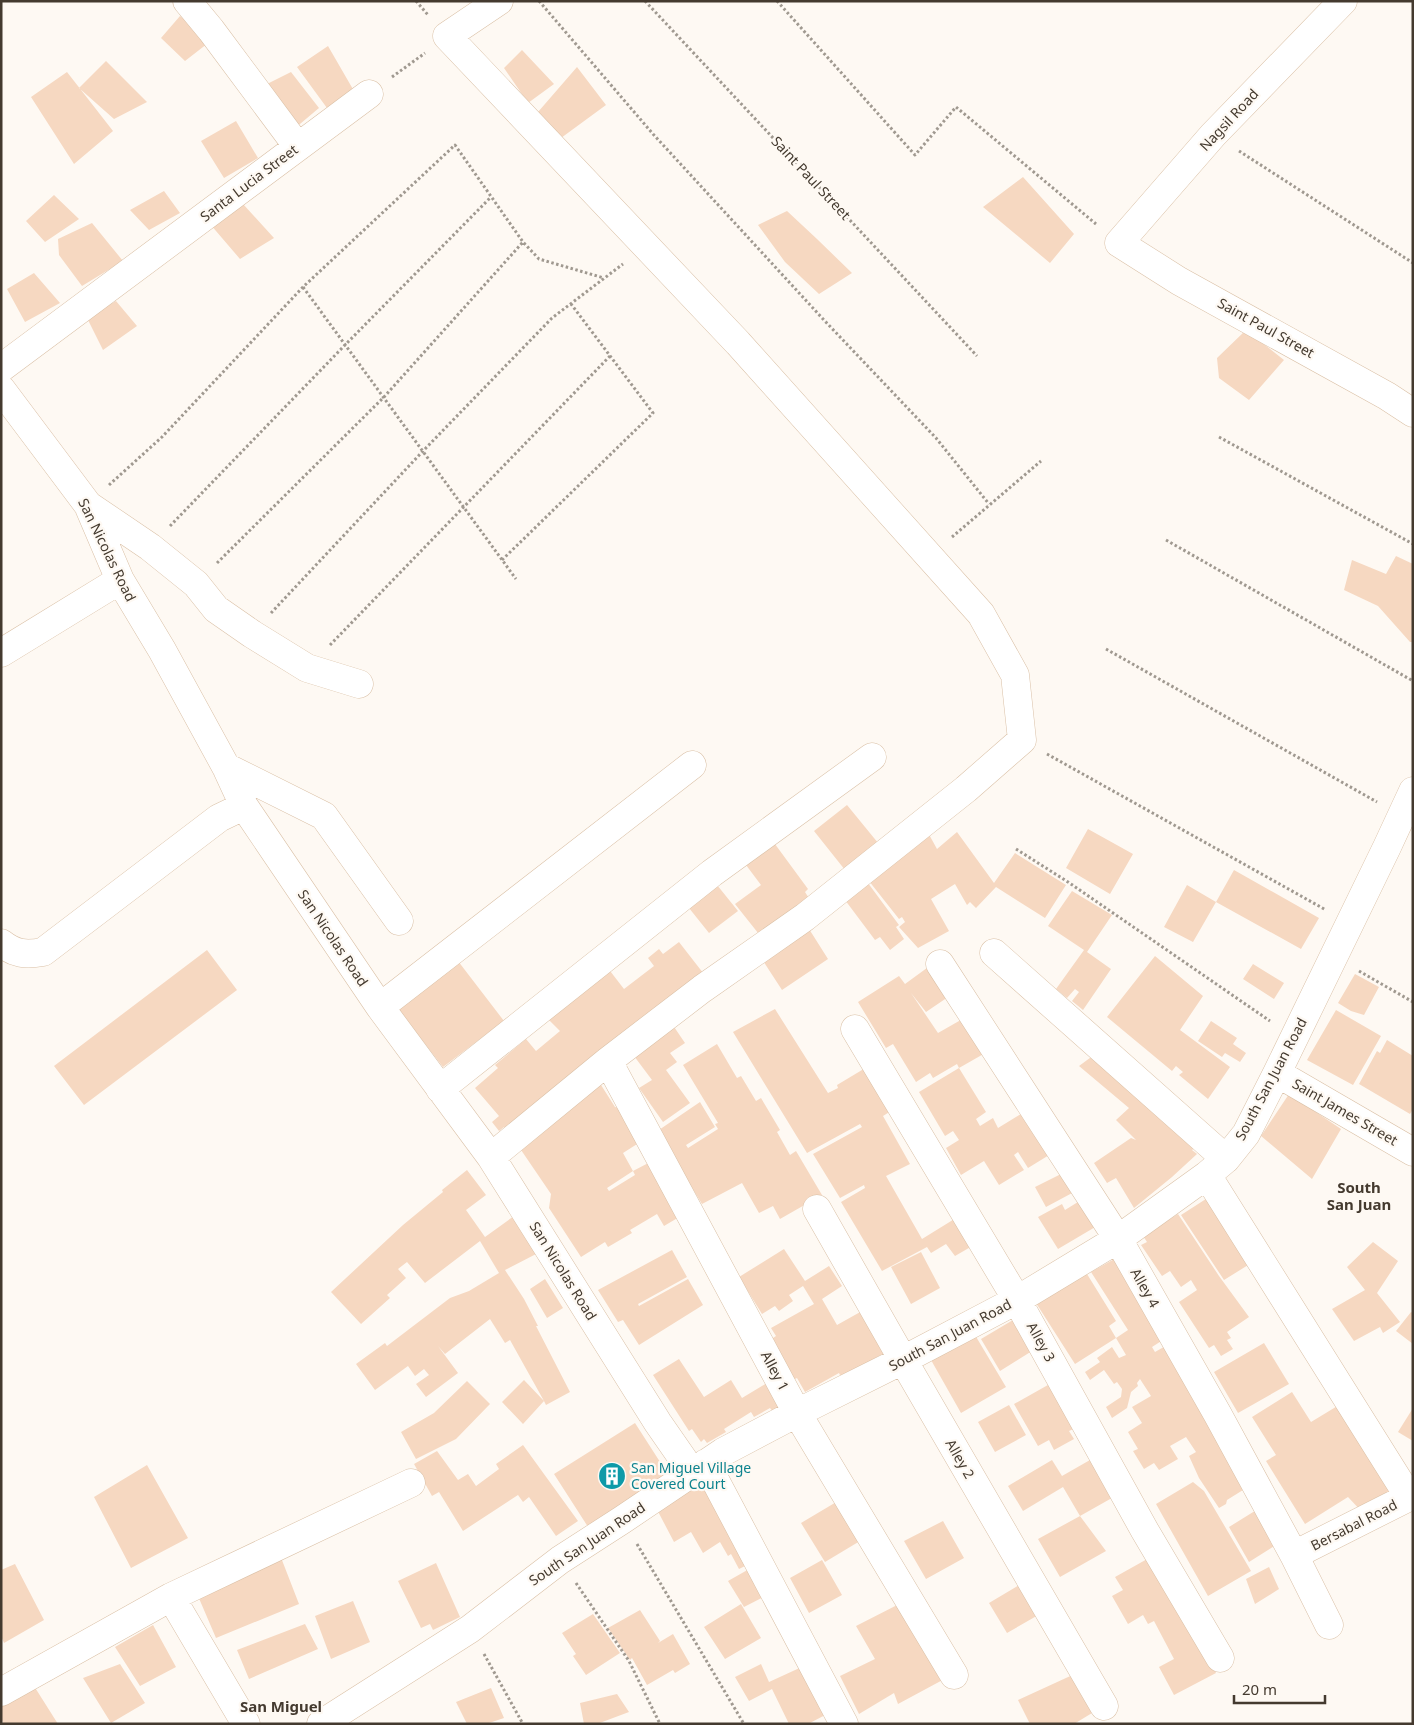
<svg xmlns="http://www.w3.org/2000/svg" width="1414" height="1725" viewBox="0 0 1414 1725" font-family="'Noto Sans',sans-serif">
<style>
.building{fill:#f6d8c1;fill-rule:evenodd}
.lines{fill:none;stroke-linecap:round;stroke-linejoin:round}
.minor-casing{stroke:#dac0a6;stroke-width:29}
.path{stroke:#a09990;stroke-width:3;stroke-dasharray:2.5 2.5;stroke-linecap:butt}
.minor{stroke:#fff;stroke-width:28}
.labels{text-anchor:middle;stroke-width:4.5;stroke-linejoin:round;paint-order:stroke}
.street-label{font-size:14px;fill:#443a2f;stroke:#fef9f3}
.culture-label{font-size:14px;fill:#0d838f;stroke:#fef9f3;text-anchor:start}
.neighbourhood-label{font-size:15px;font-weight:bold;fill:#443a2f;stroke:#fef9f3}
</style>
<rect width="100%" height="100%" fill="#fef9f3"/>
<path class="building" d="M 180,16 L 212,40 L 185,61 L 161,38 Z
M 328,46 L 354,91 L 327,108 L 297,67 Z
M 522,50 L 554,84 L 528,103 L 504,68 Z
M 106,61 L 147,102 L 114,119 L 79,88 Z
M 577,67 L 606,105 L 561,138 L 538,112 Z
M 67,72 L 113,131 L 74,164 L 31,97 Z
M 291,72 L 319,108 L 294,129 L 263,86 Z
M 236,121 L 258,158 L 224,178 L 201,141 Z
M 1023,177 L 1074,234 L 1050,263 L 983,207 Z
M 164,191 L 180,213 L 149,230 L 130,210 Z
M 54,195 L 79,219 L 45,242 L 26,221 Z
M 243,204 L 274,238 L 240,259 L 210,224 Z
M 787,211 L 817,239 L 852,273 L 819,294 L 785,262 L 758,225 Z
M 92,223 L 123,261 L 82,286 L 59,255 L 58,239 Z
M 34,273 L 60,303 L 25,322 L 7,289 Z
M 116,301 L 137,326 L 103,350 L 87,318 Z
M 1246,330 L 1284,360 L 1249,400 L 1219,378 L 1217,358 Z
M 1396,556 L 1413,564 L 1413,642 L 1410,642 L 1378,606 L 1344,590 L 1352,560 L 1386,574 Z
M 847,805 L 883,849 L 849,875 L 814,831 Z
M 926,829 L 937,849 L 957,832 L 994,883 L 1015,853 L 1066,885 L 1045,918 L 996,887 L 976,908 L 970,902 L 967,905 L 955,884 L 931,899 L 949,931 L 918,948 L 899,927 L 905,922 L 902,917 L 899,919 L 865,876 Z
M 1088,829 L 1133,854 L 1110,894 L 1066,868 Z
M 772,840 L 808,889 L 805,892 L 812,903 L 762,938 L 735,904 L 761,885 L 743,861 Z
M 1234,870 L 1319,918 L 1301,949 L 1216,902 L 1193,942 L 1164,927 L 1187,885 L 1216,902 Z
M 865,879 L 899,925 L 896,927 L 904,939 L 890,950 L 880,937 L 875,940 L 842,896 Z
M 713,880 L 738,911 L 709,933 L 685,903 Z
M 1072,891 L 1112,915 L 1087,952 L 1111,969 L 1083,1010 L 1072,1001 L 1079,992 L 1075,989 L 1067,998 L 1056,989 L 1084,950 L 1048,926 Z
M 804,921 L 828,959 L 782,990 L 758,953 Z
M 679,942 L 707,978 L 509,1133 L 504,1127 L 499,1131 L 492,1122 L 499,1116 L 475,1088 L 498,1068 L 495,1065 L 526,1039 L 536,1051 L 560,1031 L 546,1017 L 607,967 L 624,989 L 654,966 L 648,958 L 659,949 L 663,954 Z
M 207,950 L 237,990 L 84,1105 L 54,1066 Z
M 1155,956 L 1203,996 L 1180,1030 L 1230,1067 L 1208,1099 L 1179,1075 L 1183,1072 L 1176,1066 L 1172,1071 L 1107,1017 Z
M 458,961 L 504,1021 L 443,1067 L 397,1008 Z
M 1253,964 L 1284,983 L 1274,999 L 1243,979 Z
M 931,965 L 951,995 L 926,1012 L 911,993 L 938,1033 L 966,1017 L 987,1052 L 959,1068 L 986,1112 L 976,1119 L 980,1126 L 993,1118 L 998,1128 L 1029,1109 L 1054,1152 L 1028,1168 L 1018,1152 L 1014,1155 L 1024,1170 L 999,1185 L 984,1161 L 961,1175 L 946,1148 L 959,1140 L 953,1131 L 945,1136 L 919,1092 L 959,1068 L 957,1064 L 933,1078 L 930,1073 L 916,1082 L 893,1044 L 886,1048 L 858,1002 L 899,976 L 905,984 Z
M 1355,974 L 1379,987 L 1364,1015 L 1351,1011 L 1338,1003 Z
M 775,1009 L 828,1093 L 838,1088 L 837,1085 L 867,1067 L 891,1111 L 883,1116 L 910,1164 L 886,1176 L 922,1239 L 956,1218 L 974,1245 L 955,1256 L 946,1244 L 931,1253 L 927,1247 L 882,1271 L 841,1202 L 865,1188 L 864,1185 L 840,1198 L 813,1154 L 862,1127 L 860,1124 L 807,1153 L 733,1032 Z
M 1336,1010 L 1381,1036 L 1353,1085 L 1307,1060 Z
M 668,1018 L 685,1043 L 670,1053 L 677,1062 L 666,1070 L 690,1103 L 663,1122 L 639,1088 L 652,1080 L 628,1048 Z
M 1211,1021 L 1237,1038 L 1233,1044 L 1246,1053 L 1240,1062 L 1225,1053 L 1222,1057 L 1198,1041 Z
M 1387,1040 L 1413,1056 L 1413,1109 L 1410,1114 L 1359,1084 L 1377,1051 L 1380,1053 Z
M 717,1044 L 737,1078 L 741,1076 L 756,1101 L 761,1098 L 780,1130 L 777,1132 L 790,1155 L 796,1151 L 822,1195 L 780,1219 L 773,1206 L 759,1213 L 742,1183 L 702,1204 L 673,1157 L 653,1134 L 700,1102 L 715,1127 L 686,1145 L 688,1148 L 718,1129 L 715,1124 L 718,1123 L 683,1065 Z
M 1098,1052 L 1197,1146 L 1192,1150 L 1197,1154 L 1172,1177 L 1134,1208 L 1116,1178 L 1107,1183 L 1094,1163 L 1131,1138 L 1136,1140 L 1116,1120 L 1129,1108 L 1079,1066 Z
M 601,1085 L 615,1107 L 628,1110 L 645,1139 L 623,1153 L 633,1171 L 656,1159 L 686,1213 L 664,1226 L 657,1214 L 630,1230 L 632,1233 L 608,1247 L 605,1242 L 581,1257 L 549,1208 L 551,1194 L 519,1147 L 575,1102 ZM 633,1171 L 635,1175 L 609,1191 L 607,1188 Z
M 1289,1094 L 1341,1129 L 1312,1179 L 1261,1136 Z
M 467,1170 L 486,1195 L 466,1210 L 485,1237 L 514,1216 L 538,1253 L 505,1270 L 524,1299 L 538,1326 L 536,1326 L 570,1392 L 546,1405 L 544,1401 L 523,1424 L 502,1402 L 524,1380 L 544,1401 L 510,1340 L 505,1343 L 490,1319 L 445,1354 L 438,1346 L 458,1373 L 426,1397 L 416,1384 L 429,1375 L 424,1369 L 415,1376 L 408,1366 L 375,1390 L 356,1364 L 385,1343 L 387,1346 L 450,1298 L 469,1291 L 499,1273 L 480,1241 L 425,1283 L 407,1262 L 398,1269 L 406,1278 L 387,1295 L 390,1298 L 361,1324 L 331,1292 L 403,1225 L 443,1192 L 442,1190 Z
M 1063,1173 L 1074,1192 L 1046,1207 L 1035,1187 Z
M 1086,1197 L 1102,1223 L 1058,1249 L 1038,1217 L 1062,1204 L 1065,1210 Z
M 1209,1197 L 1253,1262 L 1224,1280 L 1181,1215 Z
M 1178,1214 L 1219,1276 L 1249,1317 L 1227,1332 L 1231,1338 L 1227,1340 L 1233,1349 L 1221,1356 L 1214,1345 L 1209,1348 L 1179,1302 L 1197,1290 L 1191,1280 L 1181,1287 L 1170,1271 L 1162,1276 L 1141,1245 L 1147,1242 L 1143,1236 Z
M 1373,1242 L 1398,1261 L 1377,1293 L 1400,1322 L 1383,1333 L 1380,1327 L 1354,1341 L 1332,1309 L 1365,1290 L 1347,1267 Z
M 784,1249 L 805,1281 L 829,1266 L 842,1286 L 822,1299 L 837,1325 L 862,1311 L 886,1352 L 841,1377 L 839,1373 L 805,1392 L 797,1378 L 793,1380 L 770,1340 L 776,1336 L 771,1328 L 814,1304 L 803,1286 L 789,1295 L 793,1301 L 779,1311 L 775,1306 L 762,1314 L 739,1277 Z
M 672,1250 L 687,1277 L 638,1304 L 639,1306 L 688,1279 L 703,1305 L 639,1345 L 623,1320 L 618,1322 L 598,1290 Z
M 921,1252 L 940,1288 L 911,1304 L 891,1267 Z
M 1118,1257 L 1166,1338 L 1152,1347 L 1155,1352 L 1169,1344 L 1251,1485 L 1227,1500 L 1226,1504 L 1219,1508 L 1199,1478 L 1189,1456 L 1196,1452 L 1186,1437 L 1170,1446 L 1178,1459 L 1159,1470 L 1154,1463 L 1144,1469 L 1133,1451 L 1138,1449 L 1128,1432 L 1142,1423 L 1132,1407 L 1151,1396 L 1140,1379 L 1137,1383 L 1138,1386 L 1131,1392 L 1127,1408 L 1112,1418 L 1106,1407 L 1121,1397 L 1122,1389 L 1117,1382 L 1114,1384 L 1104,1370 L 1090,1380 L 1085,1372 L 1100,1362 L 1097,1358 L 1112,1347 L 1119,1358 L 1126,1355 L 1116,1338 L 1075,1364 L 1036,1303 L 1056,1288 L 1087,1274 L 1116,1321 L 1109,1326 L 1116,1338 L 1128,1330 L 1091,1272 Z
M 545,1279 L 563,1308 L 547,1318 L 530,1289 Z
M 1411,1312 L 1413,1313 L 1413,1344 L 1396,1331 Z
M 1013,1320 L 1032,1351 L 1000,1371 L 981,1339 Z
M 975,1335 L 1006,1387 L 961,1413 L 931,1360 Z
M 1264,1343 L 1289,1384 L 1238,1413 L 1214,1372 Z
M 679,1359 L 704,1397 L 731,1380 L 742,1398 L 767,1383 L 787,1404 L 773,1412 L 770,1408 L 754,1417 L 751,1412 L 724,1429 L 726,1432 L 707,1443 L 704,1439 L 701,1442 L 692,1429 L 689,1431 L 653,1375 Z
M 467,1381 L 490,1404 L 456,1439 L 416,1459 L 401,1432 L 434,1413 Z
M 1055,1381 L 1080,1426 L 1069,1431 L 1074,1439 L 1054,1450 L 1049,1440 L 1038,1446 L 1014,1404 Z
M 1292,1392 L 1311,1422 L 1344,1402 L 1395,1491 L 1363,1513 L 1348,1497 L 1305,1524 L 1266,1461 L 1276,1455 L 1252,1417 Z
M 1009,1405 L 1026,1435 L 995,1452 L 978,1422 Z
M 1413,1408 L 1413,1441 L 1398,1432 Z
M 635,1423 L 671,1479 L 590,1530 L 554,1474 Z
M 523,1445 L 578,1521 L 556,1536 L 529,1497 L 523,1502 L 518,1495 L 463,1531 L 439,1492 L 432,1496 L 414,1464 L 437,1451 L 458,1480 L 468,1474 L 476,1486 L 499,1469 L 496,1464 Z
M 1097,1456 L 1119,1494 L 1080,1516 L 1106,1551 L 1060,1577 L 1038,1539 L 1080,1516 L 1063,1487 L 1023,1511 L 1008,1486 L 1052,1460 L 1062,1476 Z
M 147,1465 L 188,1538 L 131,1568 L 94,1497 Z
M 705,1473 L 753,1562 L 739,1569 L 731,1554 L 728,1556 L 720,1542 L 703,1553 L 691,1532 L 674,1542 L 653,1502 Z
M 1193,1482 L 1204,1491 L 1251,1571 L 1208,1596 L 1156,1504 Z
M 843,1498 L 860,1541 L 825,1562 L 801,1523 Z
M 1258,1509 L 1279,1543 L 1249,1562 L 1229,1527 Z
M 943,1521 L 964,1558 L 926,1579 L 904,1541 Z
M 280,1555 L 299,1604 L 216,1638 L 195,1589 Z
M 1149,1558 L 1199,1639 L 1216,1673 L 1174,1695 L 1159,1667 L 1174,1659 L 1154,1621 L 1148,1624 L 1143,1615 L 1128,1624 L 1112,1596 L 1123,1590 L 1115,1577 Z
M 822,1560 L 842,1595 L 809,1613 L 790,1578 Z
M 436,1563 L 460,1617 L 433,1630 L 430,1624 L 421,1628 L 398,1581 Z
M 15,1564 L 44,1620 L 4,1643 L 1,1636 L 1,1570 Z
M 758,1564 L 773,1592 L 744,1607 L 728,1581 Z
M 1269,1567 L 1279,1589 L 1255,1604 L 1246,1579 Z
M 1021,1584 L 1040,1614 L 1007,1633 L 989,1603 Z
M 353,1601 L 370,1642 L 331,1659 L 315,1616 Z
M 905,1601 L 950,1676 L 898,1704 L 894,1693 L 859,1714 L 840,1676 L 875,1659 L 856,1626 Z
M 741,1604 L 761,1638 L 725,1659 L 704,1627 Z
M 640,1610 L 660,1641 L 658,1643 L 673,1634 L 690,1664 L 675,1673 L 673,1670 L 647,1685 L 632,1658 L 630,1660 L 608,1628 Z
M 593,1614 L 620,1653 L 586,1675 L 573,1656 L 576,1654 L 562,1633 Z
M 305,1624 L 318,1649 L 249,1679 L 237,1650 Z
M 153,1625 L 176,1667 L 140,1686 L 115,1647 Z
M 120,1664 L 145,1703 L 111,1723 L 83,1678 Z
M 761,1664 L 769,1682 L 806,1665 L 829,1713 L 808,1724 L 789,1724 L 772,1689 L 749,1701 L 735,1677 Z
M 1079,1672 L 1097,1710 L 1074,1724 L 1030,1724 L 1018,1700 Z
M 34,1686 L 58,1724 L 4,1724 L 1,1719 L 1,1705 Z
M 491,1688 L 504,1718 L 486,1724 L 467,1724 L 456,1702 Z
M 617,1694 L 629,1712 L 597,1724 L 584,1724 L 580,1703 Z"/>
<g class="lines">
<g class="minor-casing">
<path id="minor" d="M 187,1 L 211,30 L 298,147
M 1343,1 L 1213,135 L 1119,243 L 1179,281 L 1387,396 L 1413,413
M 1,368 L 369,94
M 1,389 L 88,505 L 120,580 L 162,650 L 226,767 L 244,806 L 380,1007 L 491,1157 L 658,1423 L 692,1472
M 88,505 L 150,547 L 196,584 L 216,609 L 252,634 L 307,668 L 359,684
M 1,653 L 120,580
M 226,767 L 324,816 L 399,921
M 1,943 C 15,954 25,955 43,952 L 219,818 L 244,806
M 994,953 L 1226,1159
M 940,964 L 1118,1239 L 1218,1415 L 1294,1555 L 1329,1625
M 380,1007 L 692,765
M 855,1029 L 1017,1300 L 1145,1531 L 1220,1658
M 608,1061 L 797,1413 L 954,1675
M 1277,1073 L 1413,1152
M 440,1089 L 712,873 L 872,757
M 491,1157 L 608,1061 L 702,989 L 805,917 L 966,789 L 1022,740 L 1015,675 L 981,614 L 738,343 L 447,36 L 499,1
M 1207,1175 L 1409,1497
M 817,1209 L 903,1360 L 1104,1706
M 706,1463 L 844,1724
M 1294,1555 L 1409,1497 L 1413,1493
M 171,1597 L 246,1724
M 1,1692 L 171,1597 L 411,1483
M 321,1724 L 470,1629 L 560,1560 L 622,1520 L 723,1452 L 797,1413 L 903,1360 L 1017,1300 L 1118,1239 L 1207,1175 L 1226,1159 L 1246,1134 L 1277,1073 L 1387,847 L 1413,791"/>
</g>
<path class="path" d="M 416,1 L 428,15
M 539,1 L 653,134 L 823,319 L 936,438 L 989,504
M 645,1 L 977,356
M 777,1 L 915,155 L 956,107 L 1096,224
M 392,77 L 425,53
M 1239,151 L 1413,263
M 303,287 L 516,579
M 1219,437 L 1413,544
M 109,485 L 162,437 L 303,287 L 455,145 L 523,242 L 539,259 L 604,278
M 170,526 L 345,345 L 491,197
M 952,537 L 1041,461
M 1166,540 L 1413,681
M 502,560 L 653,413 L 571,304
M 217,563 L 384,397 L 523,242
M 271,613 L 423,451 L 552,318 L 623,264
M 330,645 L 610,356
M 1106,649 L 1377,802
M 1047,754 L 1326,910
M 1016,849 L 1068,882 L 1270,1021
M 1359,971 L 1413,1002
M 637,1544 L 744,1724
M 576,1583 L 629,1661 L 660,1724
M 484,1654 L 523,1724"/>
<use href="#minor" class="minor"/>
</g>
<defs>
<g id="building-disc" transform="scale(1.4375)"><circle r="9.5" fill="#0f9aa8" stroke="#fef9f3"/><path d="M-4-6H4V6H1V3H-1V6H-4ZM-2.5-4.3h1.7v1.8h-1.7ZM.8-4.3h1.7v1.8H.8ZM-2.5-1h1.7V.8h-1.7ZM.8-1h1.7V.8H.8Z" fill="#fff"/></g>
</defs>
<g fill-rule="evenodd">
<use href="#building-disc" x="612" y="1476"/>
</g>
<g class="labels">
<g class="street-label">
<text transform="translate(1229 120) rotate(-47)" y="5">Nagsil Road</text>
<text transform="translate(811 178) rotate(47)" y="5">Saint Paul Street</text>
<text transform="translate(249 183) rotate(-37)" y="5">Santa Lucia Street</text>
<text transform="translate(1266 328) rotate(29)" y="5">Saint Paul Street</text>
<text transform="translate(107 550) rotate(64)" y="5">San Nicolas Road</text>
<text transform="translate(333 938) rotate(56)" y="5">San Nicolas Road</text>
<text transform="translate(1271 1079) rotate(-62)" y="5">South San Juan Road</text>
<text transform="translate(1345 1112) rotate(30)" y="5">Saint James Street</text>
<text transform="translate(563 1271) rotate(58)" y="5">San Nicolas Road</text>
<text transform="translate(1145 1288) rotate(60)" y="5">Alley 4</text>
<text transform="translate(950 1335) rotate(-28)" y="5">South San Juan Road</text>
<text transform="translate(1041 1342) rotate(61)" y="5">Alley 3</text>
<text transform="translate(775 1371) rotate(62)" y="5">Alley 1</text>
<text transform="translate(960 1459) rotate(60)" y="5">Alley 2</text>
<text transform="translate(1354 1525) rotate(-27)" y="5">Bersabal Road</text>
<text transform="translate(587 1544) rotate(-34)" y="5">South San Juan Road</text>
</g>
<g class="culture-label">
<text x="631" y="1473">San Miguel Village<tspan x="631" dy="16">Covered Court</tspan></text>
</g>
<g class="neighbourhood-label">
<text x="1359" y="1193">South<tspan x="1359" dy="17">San Juan</tspan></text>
<text x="281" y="1712">San Miguel</text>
</g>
</g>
<rect width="1414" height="1725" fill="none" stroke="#443a2f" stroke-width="5"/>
<path d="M1234 1695v8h91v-8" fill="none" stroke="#443a2f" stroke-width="2.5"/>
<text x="1242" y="1695" font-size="15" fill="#443a2f" stroke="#fef9f3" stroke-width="4" paint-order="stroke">20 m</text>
</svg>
